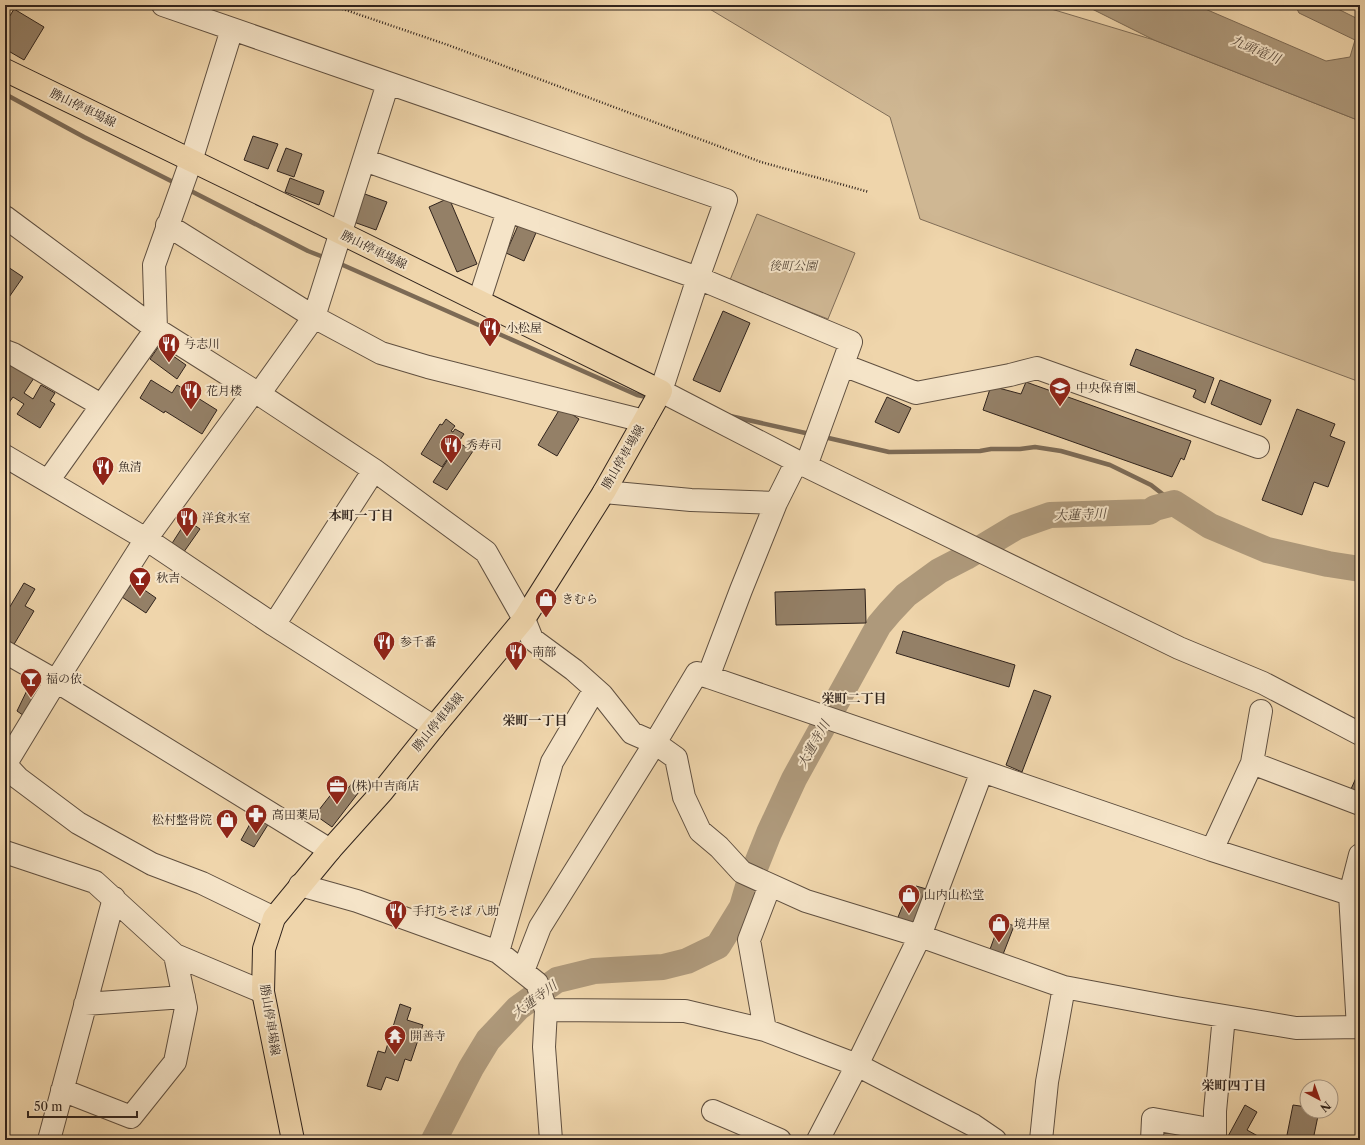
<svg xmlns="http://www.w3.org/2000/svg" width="1365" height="1145" viewBox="0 0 1365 1145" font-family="'Libre Caslon Text','Noto Serif JP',serif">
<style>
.green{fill:#cfb793;stroke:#806e58}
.water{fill:#ae997b;stroke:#7c6a55}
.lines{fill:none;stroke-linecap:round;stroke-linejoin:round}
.stream{stroke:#7c6a55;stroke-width:4.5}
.river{stroke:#ae997b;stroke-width:26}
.building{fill:#948067;stroke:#31241d}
.minor-casing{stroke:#605040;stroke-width:24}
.major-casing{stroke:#31241d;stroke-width:24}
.path{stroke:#31241d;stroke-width:2.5;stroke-dasharray:1 2;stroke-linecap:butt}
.minor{stroke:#f5e4c8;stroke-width:22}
.major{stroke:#efd5ab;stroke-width:22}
.labels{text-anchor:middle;stroke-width:4;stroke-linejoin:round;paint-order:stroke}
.street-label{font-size:12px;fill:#31241d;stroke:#f5e4c8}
.park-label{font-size:12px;font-style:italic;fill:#58493a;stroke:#f5e4c8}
.poi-label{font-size:12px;fill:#31241d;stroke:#f5e4c8;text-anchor:start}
.water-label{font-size:13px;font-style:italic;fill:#564739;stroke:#f5e4c8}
.neighbourhood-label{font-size:13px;font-weight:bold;fill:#31241d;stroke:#f5e4c8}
</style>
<rect width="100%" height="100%" fill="#efd5ab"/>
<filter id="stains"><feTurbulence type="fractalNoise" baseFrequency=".005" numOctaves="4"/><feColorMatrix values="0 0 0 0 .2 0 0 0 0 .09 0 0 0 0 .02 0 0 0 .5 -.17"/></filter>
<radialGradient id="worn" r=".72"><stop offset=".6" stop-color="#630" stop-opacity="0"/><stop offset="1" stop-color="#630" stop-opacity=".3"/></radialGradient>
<path class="green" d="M 703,5 L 1038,5 L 1154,40 L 1360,121 L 1360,382 L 920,219 L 890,117 Z
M 757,214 L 855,253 L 828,319 L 730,280 Z"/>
<path class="water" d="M 1084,5 L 1196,5 L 1326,61 L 1350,57 L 1355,40 L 1299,13 L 1295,5 L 1330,5 L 1360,20 L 1360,121 L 1154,40 Z"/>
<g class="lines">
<path class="stream" d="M 5,94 L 84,137 L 177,184
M 187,189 L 308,251 L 326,258
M 336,262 L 637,395 L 651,398
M 730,416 L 810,434
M 824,437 L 889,452 L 980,451 L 991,449 L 1020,449 L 1035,447 L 1061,451 L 1110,465 L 1151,485 L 1174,503"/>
<path class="river" d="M 434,1140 L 471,1068 L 488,1040 L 518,1008 L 557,980 L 594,971 L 663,967 L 687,961 L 718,946 L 742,907 L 749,883 L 769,833 L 794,779 L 879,625 L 890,612 L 906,595 L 939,571 L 966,557 L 1016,527 L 1050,515 L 1149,512 L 1155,508 L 1174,503 L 1210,526 L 1267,550 L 1328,564 L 1360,569"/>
</g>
<path class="building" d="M 14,9 L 44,27 L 24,60 L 5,49 L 5,24 Z
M 253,136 L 278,144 L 268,169 L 244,160 Z
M 286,148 L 302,154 L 294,177 L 277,171 Z
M 290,178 L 324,191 L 319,205 L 285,192 Z
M 362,193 L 387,202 L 376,230 L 351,221 Z
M 449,198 L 477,264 L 457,272 L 429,207 Z
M 520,221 L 538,228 L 524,261 L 506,253 Z
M 5,265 L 23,277 L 5,303 Z
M 723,311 L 750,323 L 720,392 L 693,380 Z
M 159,346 L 186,365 L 177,379 L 150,359 Z
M 1136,349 L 1214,378 L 1205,403 L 1193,397 L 1196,390 L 1130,365 Z
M 5,355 L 36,375 L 24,393 L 33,399 L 41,385 L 55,393 L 50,401 L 55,404 L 40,428 L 17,414 L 24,404 L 13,397 L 8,404 L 5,402 Z
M 151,380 L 172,393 L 177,385 L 217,410 L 202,434 L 165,411 L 164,413 L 140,398 Z
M 1220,380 L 1271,400 L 1261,425 L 1211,404 Z
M 1026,382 L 1191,441 L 1184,460 L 1181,458 L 1172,477 L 983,410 L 991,386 L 1021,394 Z
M 887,397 L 911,408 L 899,433 L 875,422 Z
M 561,407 L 579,419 L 557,456 L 538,445 Z
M 1297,409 L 1335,424 L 1330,436 L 1345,442 L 1328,487 L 1314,482 L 1302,515 L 1262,500 Z
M 446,419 L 455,426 L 451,431 L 453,432 L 455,429 L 464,434 L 442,467 L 421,454 L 440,424 L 442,425 Z
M 459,443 L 473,451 L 447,490 L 433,482 Z
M 187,520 L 200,529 L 181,556 L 169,548 Z
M 133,582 L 156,598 L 146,613 L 122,597 Z
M 24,583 L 35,589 L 25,606 L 34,611 L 13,646 L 5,642 L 5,615 Z
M 865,589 L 866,623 L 776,625 L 775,592 Z
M 903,631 L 1015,665 L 1009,687 L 896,653 Z
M 32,680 L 45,688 L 27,718 L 17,711 Z
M 1034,690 L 1051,696 L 1022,772 L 1006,765 Z
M 1360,769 L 1360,793 L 1351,789 Z
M 354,781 L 362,788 L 332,827 L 315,815 L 336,788 L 344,793 Z
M 255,815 L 269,823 L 254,847 L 241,840 Z
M 916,886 L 930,890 L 915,928 L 896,922 L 907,895 L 912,896 Z
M 1005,922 L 1014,926 L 1002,957 L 989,952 L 997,930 L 1001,931 Z
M 400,1004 L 411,1008 L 407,1020 L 423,1025 L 411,1061 L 405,1059 L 398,1081 L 386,1077 L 381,1090 L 367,1086 L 378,1051 L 385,1053 Z
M 1245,1105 L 1257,1112 L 1247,1130 L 1265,1140 L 1226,1140 Z
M 1293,1105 L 1307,1107 L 1307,1111 L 1319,1111 L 1313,1140 L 1286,1140 Z"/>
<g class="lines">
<g class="minor-casing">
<path id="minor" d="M 163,5 L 726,200 L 698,278 L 661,391 L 806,466 L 1179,648 L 1263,683 L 1360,734
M 364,160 L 698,278 L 851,342 L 806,466
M 5,217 L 156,329 L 259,394 L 374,470 L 486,552 L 524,619 L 532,639 L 574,670 L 602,695 L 632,733 L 655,743 L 676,758 L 684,797 L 700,831 L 719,847 L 742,872 L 806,901 L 920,936 L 1064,987 L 1176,1008 L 1296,1028 L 1360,1027
M 167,225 L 314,317 L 381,353 L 428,367 L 644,421
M 479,301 L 508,211
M 5,351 L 13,354 L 101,405
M 843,365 L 916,393 L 1010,375 L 1037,368 L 1258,447
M 259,394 L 314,317 L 388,83
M 5,456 L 146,539 L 274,625 L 434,727
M 48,481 L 156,329 L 154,265 L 191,161 L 232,29
M 604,492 L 691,500 L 776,503 L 741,590 L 708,677
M 776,503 L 797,461
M 274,625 L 374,470
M 5,652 L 56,681 L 330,850
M 1252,763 L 1360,804
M 5,764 L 18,778 L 78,823 L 152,864 L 202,883 L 274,918
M 5,765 L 56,681 L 146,539 L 254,391
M 1212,850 L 1252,763 L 1261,711
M 5,852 L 95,882 L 175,955 L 263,992
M 300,885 L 357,901 L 498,952 L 537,983 L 546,1010 L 544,1047 L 551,1140
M 1350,894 L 1360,855
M 498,952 L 552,762 L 595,689
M 523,971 L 540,927 L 655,743 L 697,673 L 1212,850 L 1350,894 L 1358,1028
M 85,1004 L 184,997
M 546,1010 L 685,1011 L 765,1030 L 857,1065 L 973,1125 L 995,1140
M 765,1030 L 749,940 L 770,885
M 62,1090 L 131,1117 L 175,1062 L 186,1008 L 175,955
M 713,1111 L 780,1140
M 49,1140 L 114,898
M 818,1140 L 857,1065 L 920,936 L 982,771
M 1041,1140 L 1047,1082 L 1064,987
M 1152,1140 L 1153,1119 L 1215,1130
M 1215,1140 L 1215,1111 L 1224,1016"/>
</g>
<g class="major-casing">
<path id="major" d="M 5,70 L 341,233 L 661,391 L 604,492 L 524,619 L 434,727 L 382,792 L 330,850 L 274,918 L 264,949 L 263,992 L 293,1140"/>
</g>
<path class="path" d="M 331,5 L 448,45 L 761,162 L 869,192"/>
<use href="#minor" class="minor"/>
<use href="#major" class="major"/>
</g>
<defs>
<g id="restaurant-pin" transform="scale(1.15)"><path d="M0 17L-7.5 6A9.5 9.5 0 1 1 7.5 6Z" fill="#8f2418" stroke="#f5e4c8"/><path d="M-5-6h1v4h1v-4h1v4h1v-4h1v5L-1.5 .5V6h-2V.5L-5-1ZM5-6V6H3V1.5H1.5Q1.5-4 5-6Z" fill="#fff"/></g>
<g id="school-pin" transform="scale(1.15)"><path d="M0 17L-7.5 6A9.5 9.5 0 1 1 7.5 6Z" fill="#8f2418" stroke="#f5e4c8"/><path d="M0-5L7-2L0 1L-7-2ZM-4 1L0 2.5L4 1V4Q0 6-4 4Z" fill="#fff"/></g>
<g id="bar-pin" transform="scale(1.15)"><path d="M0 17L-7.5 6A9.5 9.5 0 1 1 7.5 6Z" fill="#8f2418" stroke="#f5e4c8"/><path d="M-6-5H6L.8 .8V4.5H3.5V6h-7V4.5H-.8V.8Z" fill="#fff"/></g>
<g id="shop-pin" transform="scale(1.15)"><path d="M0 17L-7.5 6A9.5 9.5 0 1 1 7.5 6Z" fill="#8f2418" stroke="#f5e4c8"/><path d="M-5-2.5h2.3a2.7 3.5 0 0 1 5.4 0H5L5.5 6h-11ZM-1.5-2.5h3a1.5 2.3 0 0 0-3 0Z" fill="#fff"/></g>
<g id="office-pin" transform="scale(1.15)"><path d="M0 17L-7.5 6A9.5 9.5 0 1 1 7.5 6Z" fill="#8f2418" stroke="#f5e4c8"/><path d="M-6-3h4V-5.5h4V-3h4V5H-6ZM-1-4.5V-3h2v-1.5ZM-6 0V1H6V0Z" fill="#fff"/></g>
<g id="pharmacy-pin" transform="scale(1.15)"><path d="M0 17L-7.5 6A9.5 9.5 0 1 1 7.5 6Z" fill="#8f2418" stroke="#f5e4c8"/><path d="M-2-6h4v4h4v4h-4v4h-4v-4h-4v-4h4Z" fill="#fff"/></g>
<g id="temple-pin" transform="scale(1.15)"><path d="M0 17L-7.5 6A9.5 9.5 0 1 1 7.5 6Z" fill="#8f2418" stroke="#f5e4c8"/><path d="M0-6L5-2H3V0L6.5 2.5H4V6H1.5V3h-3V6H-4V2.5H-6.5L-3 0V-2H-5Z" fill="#fff"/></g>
</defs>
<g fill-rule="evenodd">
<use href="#restaurant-pin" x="490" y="328"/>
<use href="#restaurant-pin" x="169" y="344"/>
<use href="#school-pin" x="1060" y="388"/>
<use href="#restaurant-pin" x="191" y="391"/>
<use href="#restaurant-pin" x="451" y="445"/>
<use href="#restaurant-pin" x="103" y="467"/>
<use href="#restaurant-pin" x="187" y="518"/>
<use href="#bar-pin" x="140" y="578"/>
<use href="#shop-pin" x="546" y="599"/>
<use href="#restaurant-pin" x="384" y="642"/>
<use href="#restaurant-pin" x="516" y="652"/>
<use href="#bar-pin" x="31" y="679"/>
<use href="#office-pin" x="337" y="786"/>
<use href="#pharmacy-pin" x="256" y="815"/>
<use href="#shop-pin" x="227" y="820"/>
<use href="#shop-pin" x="909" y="895"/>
<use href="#restaurant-pin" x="396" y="911"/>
<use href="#shop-pin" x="999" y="924"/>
<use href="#temple-pin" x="395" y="1036"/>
</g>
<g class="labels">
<g class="street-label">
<text transform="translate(83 108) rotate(26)" y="4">勝山停車場線</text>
<text transform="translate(374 250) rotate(26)" y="4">勝山停車場線</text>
<text transform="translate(623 457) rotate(-60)" y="4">勝山停車場線</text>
<text transform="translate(438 722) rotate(-50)" y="4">勝山停車場線</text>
<text transform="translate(270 1020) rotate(81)" y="4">勝山停車場線</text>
</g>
<g class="park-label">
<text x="793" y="270">後町公園</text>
</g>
<g class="poi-label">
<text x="506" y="332">小松屋</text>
<text x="184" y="348">与志川</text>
<text x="1076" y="392">中央保育園</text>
<text x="206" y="395">花月楼</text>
<text x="466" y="449">秀寿司</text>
<text x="118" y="471">魚清</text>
<text x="202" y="522">洋食氷室</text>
<text x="156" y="582">秋吉</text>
<text x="562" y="603">きむら</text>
<text x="400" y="646">参千番</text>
<text x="532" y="656">南部</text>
<text x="46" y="683">福の依</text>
<text x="352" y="790">(株)中吉商店</text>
<text x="272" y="819">高田薬局</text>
<text x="212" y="824" text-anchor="end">松村整骨院</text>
<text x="924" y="899">山内山松堂</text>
<text x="412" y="915">手打ちそば 八助</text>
<text x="1014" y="928">境井屋</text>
<text x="410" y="1040">開善寺</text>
</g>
<g class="water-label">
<text transform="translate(1256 49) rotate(23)" y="5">九頭竜川</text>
<text transform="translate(1080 514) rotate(-2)" y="5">大蓮寺川</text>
<text transform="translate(813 744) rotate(-61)" y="5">大蓮寺川</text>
<text transform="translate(534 999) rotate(-37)" y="5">大蓮寺川</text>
</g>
<g class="neighbourhood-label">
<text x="361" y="520">本町一丁目</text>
<text x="854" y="703">栄町二丁目</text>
<text x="535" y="725">栄町一丁目</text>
<text x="1234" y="1090">栄町四丁目</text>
</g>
</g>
<rect width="1365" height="1145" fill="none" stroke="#efd5ab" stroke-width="20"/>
<rect x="6" y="6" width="1353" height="1133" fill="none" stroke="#31241d" stroke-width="2"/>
<rect x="10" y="10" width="1345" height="1125" fill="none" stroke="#31241d"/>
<g transform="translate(1319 1099) rotate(139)"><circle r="19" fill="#f5e4c8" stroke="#a79784"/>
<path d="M0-3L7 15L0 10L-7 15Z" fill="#8f2418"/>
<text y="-6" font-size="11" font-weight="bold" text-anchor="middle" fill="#31241d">N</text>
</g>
<path d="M28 1111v6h109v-6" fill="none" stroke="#31241d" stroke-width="2"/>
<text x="34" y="1111" font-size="12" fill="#31241d" stroke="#f5e4c8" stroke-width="3" paint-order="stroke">50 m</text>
<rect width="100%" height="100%" filter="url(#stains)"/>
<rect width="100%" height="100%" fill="url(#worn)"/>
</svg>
